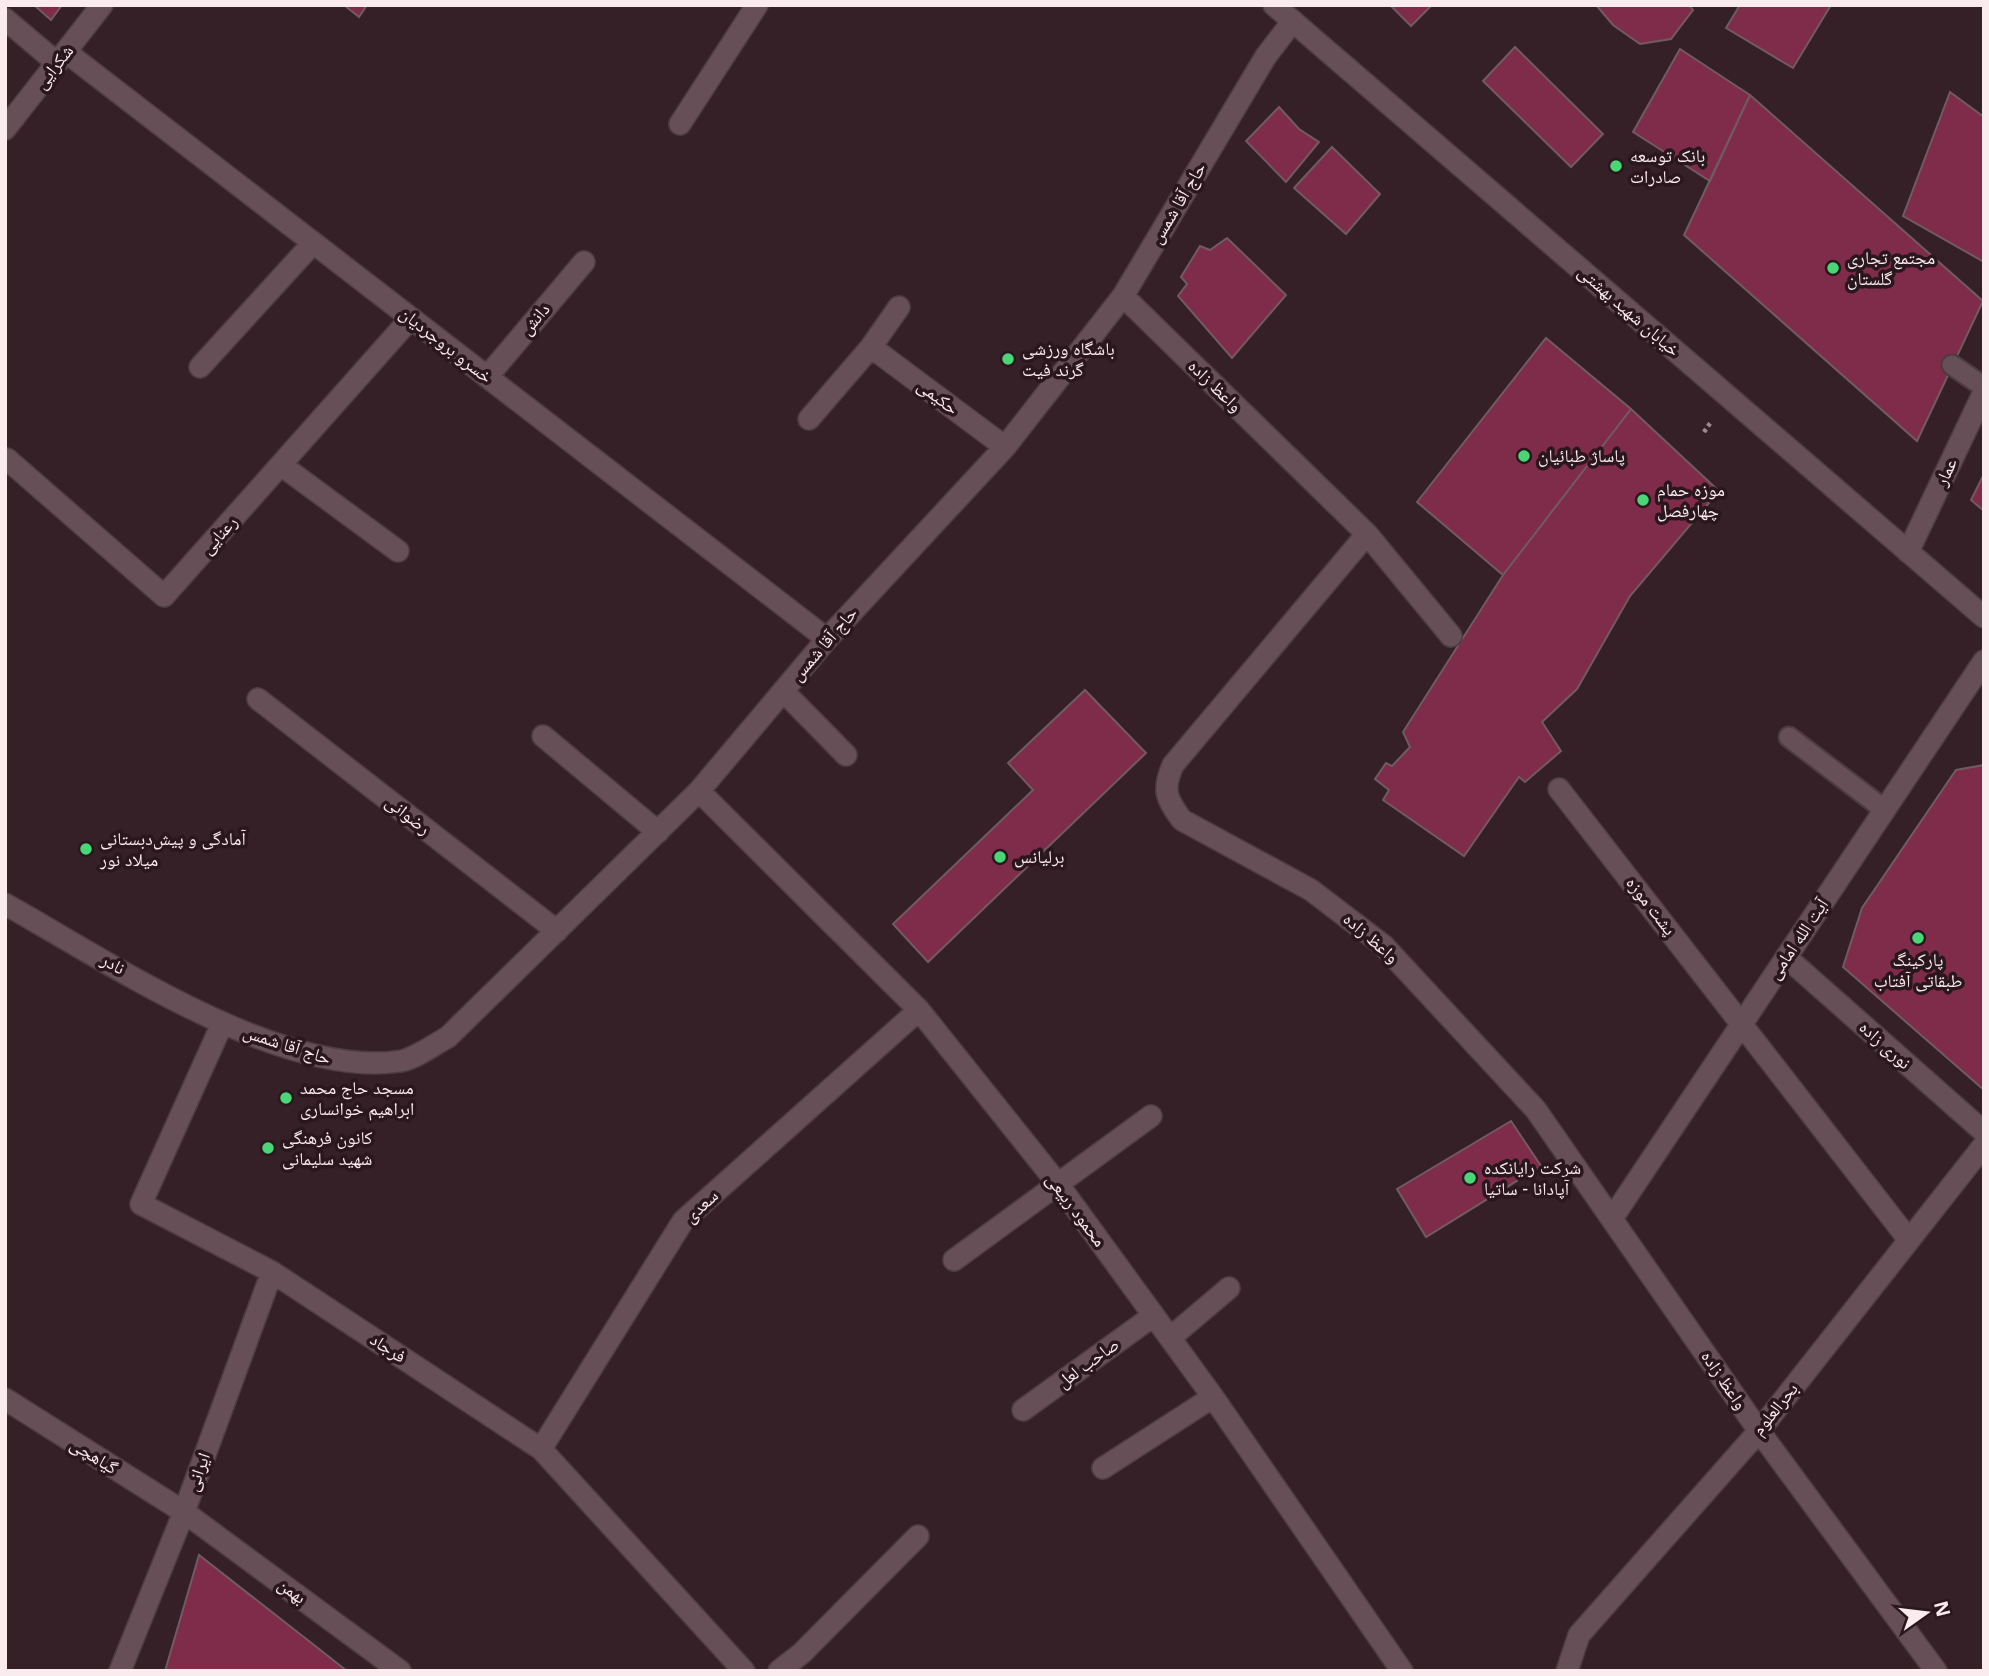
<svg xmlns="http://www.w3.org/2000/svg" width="1989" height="1676" viewBox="0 0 1989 1676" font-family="'Noto Sans','Noto Naskh Arabic',sans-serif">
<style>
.building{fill:#7e2c4a;stroke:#725a61;stroke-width:2}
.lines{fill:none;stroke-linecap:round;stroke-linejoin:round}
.service-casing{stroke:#4c3c40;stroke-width:23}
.minor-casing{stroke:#4c3c40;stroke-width:24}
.tertiary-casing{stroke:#4c3c40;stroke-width:24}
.secondary-casing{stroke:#4c3c40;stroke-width:24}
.path{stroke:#9c8b90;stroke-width:4.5;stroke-dasharray:3.5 3.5;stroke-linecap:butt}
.service{stroke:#664f56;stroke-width:19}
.minor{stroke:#664f56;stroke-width:21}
.tertiary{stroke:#664f56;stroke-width:21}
.secondary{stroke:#664f56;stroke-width:21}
.poi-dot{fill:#4ad677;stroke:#2a171d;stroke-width:2.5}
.labels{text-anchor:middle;stroke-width:7;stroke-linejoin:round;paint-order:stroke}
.street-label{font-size:18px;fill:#faebef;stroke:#2a171d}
.poi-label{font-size:18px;fill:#faebef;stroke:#2a171d;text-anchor:start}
</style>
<rect width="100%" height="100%" fill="#342026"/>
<path class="building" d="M 34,5 L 62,5 L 51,20 Z
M 344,5 L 367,5 L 359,17 Z
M 1390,5 L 1432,5 L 1411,26 Z
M 1596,5 L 1689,5 L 1693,10 L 1671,39 L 1640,44 L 1613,25 Z
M 1740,5 L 1831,5 L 1793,68 L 1726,28 Z
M 1515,47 L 1603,134 L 1571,167 L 1483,81 Z
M 1680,49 L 1750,95 L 1710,181 L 1633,132 Z
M 1950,92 L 1984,117 L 1984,262 L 1903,216 Z
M 1750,95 L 1983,301 L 1917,441 L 1684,235 Z
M 1279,107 L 1299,129 L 1319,142 L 1286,182 L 1246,141 Z
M 1332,147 L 1380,194 L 1346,234 L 1294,188 Z
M 1227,238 L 1286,295 L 1232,358 L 1178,296 L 1187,284 L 1181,277 L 1200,246 L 1210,250 Z
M 1546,338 L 1631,409 L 1503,575 L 1417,502 Z
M 1631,409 L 1719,491 L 1630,596 L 1577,689 L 1542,722 L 1561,751 L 1525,782 L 1519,777 L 1464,856 L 1383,800 L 1389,790 L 1375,779 L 1386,763 L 1392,766 L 1410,747 L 1403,732 L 1503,575 Z
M 1984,474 L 1984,511 L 1971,500 Z
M 1085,690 L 1146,753 L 928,962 L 893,924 L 1033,790 L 1008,763 Z
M 1984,765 L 1984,1090 L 1843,967 L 1862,908 L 1956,770 Z
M 1511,1121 L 1541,1166 L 1426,1237 L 1397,1189 Z
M 199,1555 L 314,1645 L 347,1671 L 165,1671 Z"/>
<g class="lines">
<g class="service-casing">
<path id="service" d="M 1952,365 L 1984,387
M 1789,737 L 1885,810"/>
</g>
<g class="minor-casing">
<path id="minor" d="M 5,19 L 57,63
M 66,52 L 827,639
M 680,124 L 757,5
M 1123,296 L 1367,534 L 1173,765 C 1162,790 1166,799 1182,820 L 1311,890 L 1383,945 L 1536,1110 L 1759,1431 L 1936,1671
M 871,347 L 1005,447
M 200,367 L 313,243
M 487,377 L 584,262
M 809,419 L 871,347 L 899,307
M 7,459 L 164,596 L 411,318
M 281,465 L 398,551
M 1367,534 L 1451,636
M 1908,552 L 1984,392
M 783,691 L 846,755
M 258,699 L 557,931
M 543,736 L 658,832
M 1559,789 L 1909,1240
M 699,791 L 919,1010 L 1058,1184 L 1213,1397 L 1402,1671
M 5,904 C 107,961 283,1080 401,1061 C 416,1058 435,1044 448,1037 L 699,791 L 827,639 L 1005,447 L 1123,296 L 1266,56 L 1293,21
M 1786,957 L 1984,1132
M 222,1024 L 141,1204 L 272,1272 L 541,1449 L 744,1671
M 1613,1217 L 1984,661
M 954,1260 L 1151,1116
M 1170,1338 L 1229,1288
M 5,1399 L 184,1512 L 400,1671
M 1023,1410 L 1153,1316
M 541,1449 L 683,1221 L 919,1010
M 1103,1468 L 1213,1397
M 120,1671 L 184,1512 L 272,1272
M 779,1671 L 802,1653 L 918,1536
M 1567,1671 L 1579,1635 L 1759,1431 L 1984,1145"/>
</g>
<g class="tertiary-casing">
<path id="tertiary" d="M 5,129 L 102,5"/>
</g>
<g class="secondary-casing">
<path id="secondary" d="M 1274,5 L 1984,617"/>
</g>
<path class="path" d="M 1704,432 L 1711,422"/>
<use href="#service" class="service"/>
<use href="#minor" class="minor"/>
<use href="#tertiary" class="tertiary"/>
<use href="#secondary" class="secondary"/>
</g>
<g class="poi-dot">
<circle cx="1616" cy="166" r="7"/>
<circle cx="1833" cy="268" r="7"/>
<circle cx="1008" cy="359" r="7"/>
<circle cx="1524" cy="456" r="7"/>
<circle cx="1643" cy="500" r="7"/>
<circle cx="86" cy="849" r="7"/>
<circle cx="1000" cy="857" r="7"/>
<circle cx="1918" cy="938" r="7"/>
<circle cx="286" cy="1098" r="7"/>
<circle cx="268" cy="1148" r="7"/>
<circle cx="1470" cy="1178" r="7"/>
</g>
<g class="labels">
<g class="street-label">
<text transform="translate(54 67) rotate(-52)" y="6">شکرایی</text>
<text transform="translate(1178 203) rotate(-59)" y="6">حاج آقا شمس</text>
<text transform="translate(1629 311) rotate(41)" y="6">خیابان شهید بهشتی</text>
<text transform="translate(535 319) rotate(-50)" y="6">دانش</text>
<text transform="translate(446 345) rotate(38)" y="6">خسرو بروجردیان</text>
<text transform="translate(1215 386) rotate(44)" y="6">واعظ زاده</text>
<text transform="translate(938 397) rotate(37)" y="6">حکیمی</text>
<text transform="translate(1946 472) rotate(-65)" y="6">عمار</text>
<text transform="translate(219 535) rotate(-48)" y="6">رعنایی</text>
<text transform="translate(824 644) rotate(-49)" y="6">حاج آقا شمس</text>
<text transform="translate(408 815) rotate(38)" y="6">رضوانی</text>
<text transform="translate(1651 906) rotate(52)" y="6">پشت موزه</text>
<text transform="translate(1371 938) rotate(41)" y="6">واعظ زاده</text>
<text transform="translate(1798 939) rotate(-56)" y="6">آیت الله امامی</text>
<text transform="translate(113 964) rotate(29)" y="6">نادر</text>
<text transform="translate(287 1045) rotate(18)" y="6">حاج آقا شمس</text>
<text transform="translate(1885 1045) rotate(42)" y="6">نوری زاده</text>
<text transform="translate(701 1206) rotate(-43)" y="6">سعدی</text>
<text transform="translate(1076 1210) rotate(53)" y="6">محمود ربیعی</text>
<text transform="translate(388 1348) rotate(33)" y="6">فرجاد</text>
<text transform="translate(1088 1363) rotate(-36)" y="6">صاحب لعل</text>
<text transform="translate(1724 1380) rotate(56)" y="6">واعظ زاده</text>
<text transform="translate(1775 1409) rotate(-51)" y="6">بحرالعلوم</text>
<text transform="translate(94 1456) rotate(32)" y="6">گیاهچی</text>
<text transform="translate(198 1472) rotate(-70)" y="6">ایرانی</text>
<text transform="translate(292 1591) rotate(36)" y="6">بهمن</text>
</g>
<g class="poi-label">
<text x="1630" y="162">بانک توسعه<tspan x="1630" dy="21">صادرات</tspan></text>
<text x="1847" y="264">مجتمع تجاری<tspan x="1847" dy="21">گلستان</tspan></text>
<text x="1022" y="355">باشگاه ورزشی<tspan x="1022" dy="21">گرند فیت</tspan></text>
<text x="1538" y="462">پاساژ طبائیان</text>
<text x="1657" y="496">موزه حمام<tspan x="1657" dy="21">چهارفصل</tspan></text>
<text x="100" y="845">آمادگی و پیش‌دبستانی<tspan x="100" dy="21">میلاد نور</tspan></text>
<text x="1014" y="863">برلیانس</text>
<text x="1918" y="966" text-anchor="middle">پارکینگ<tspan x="1918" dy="21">طبقاتی آفتاب</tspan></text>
<text x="300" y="1094">مسجد حاج محمد<tspan x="300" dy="21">ابراهیم خوانساری</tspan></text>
<text x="282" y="1144">کانون فرهنگی<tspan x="282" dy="21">شهید سلیمانی</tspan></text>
<text x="1484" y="1174">شرکت رایانکده<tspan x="1484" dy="21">آپادانا - ساتیا</tspan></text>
</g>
</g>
<rect width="1989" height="1676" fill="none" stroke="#faebef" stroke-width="14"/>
<g transform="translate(1926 1613) rotate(76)" stroke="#2a171d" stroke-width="5" paint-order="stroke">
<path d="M0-5L12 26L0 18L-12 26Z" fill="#faebef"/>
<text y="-10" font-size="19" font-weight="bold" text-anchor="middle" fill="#faebef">N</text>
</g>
</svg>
